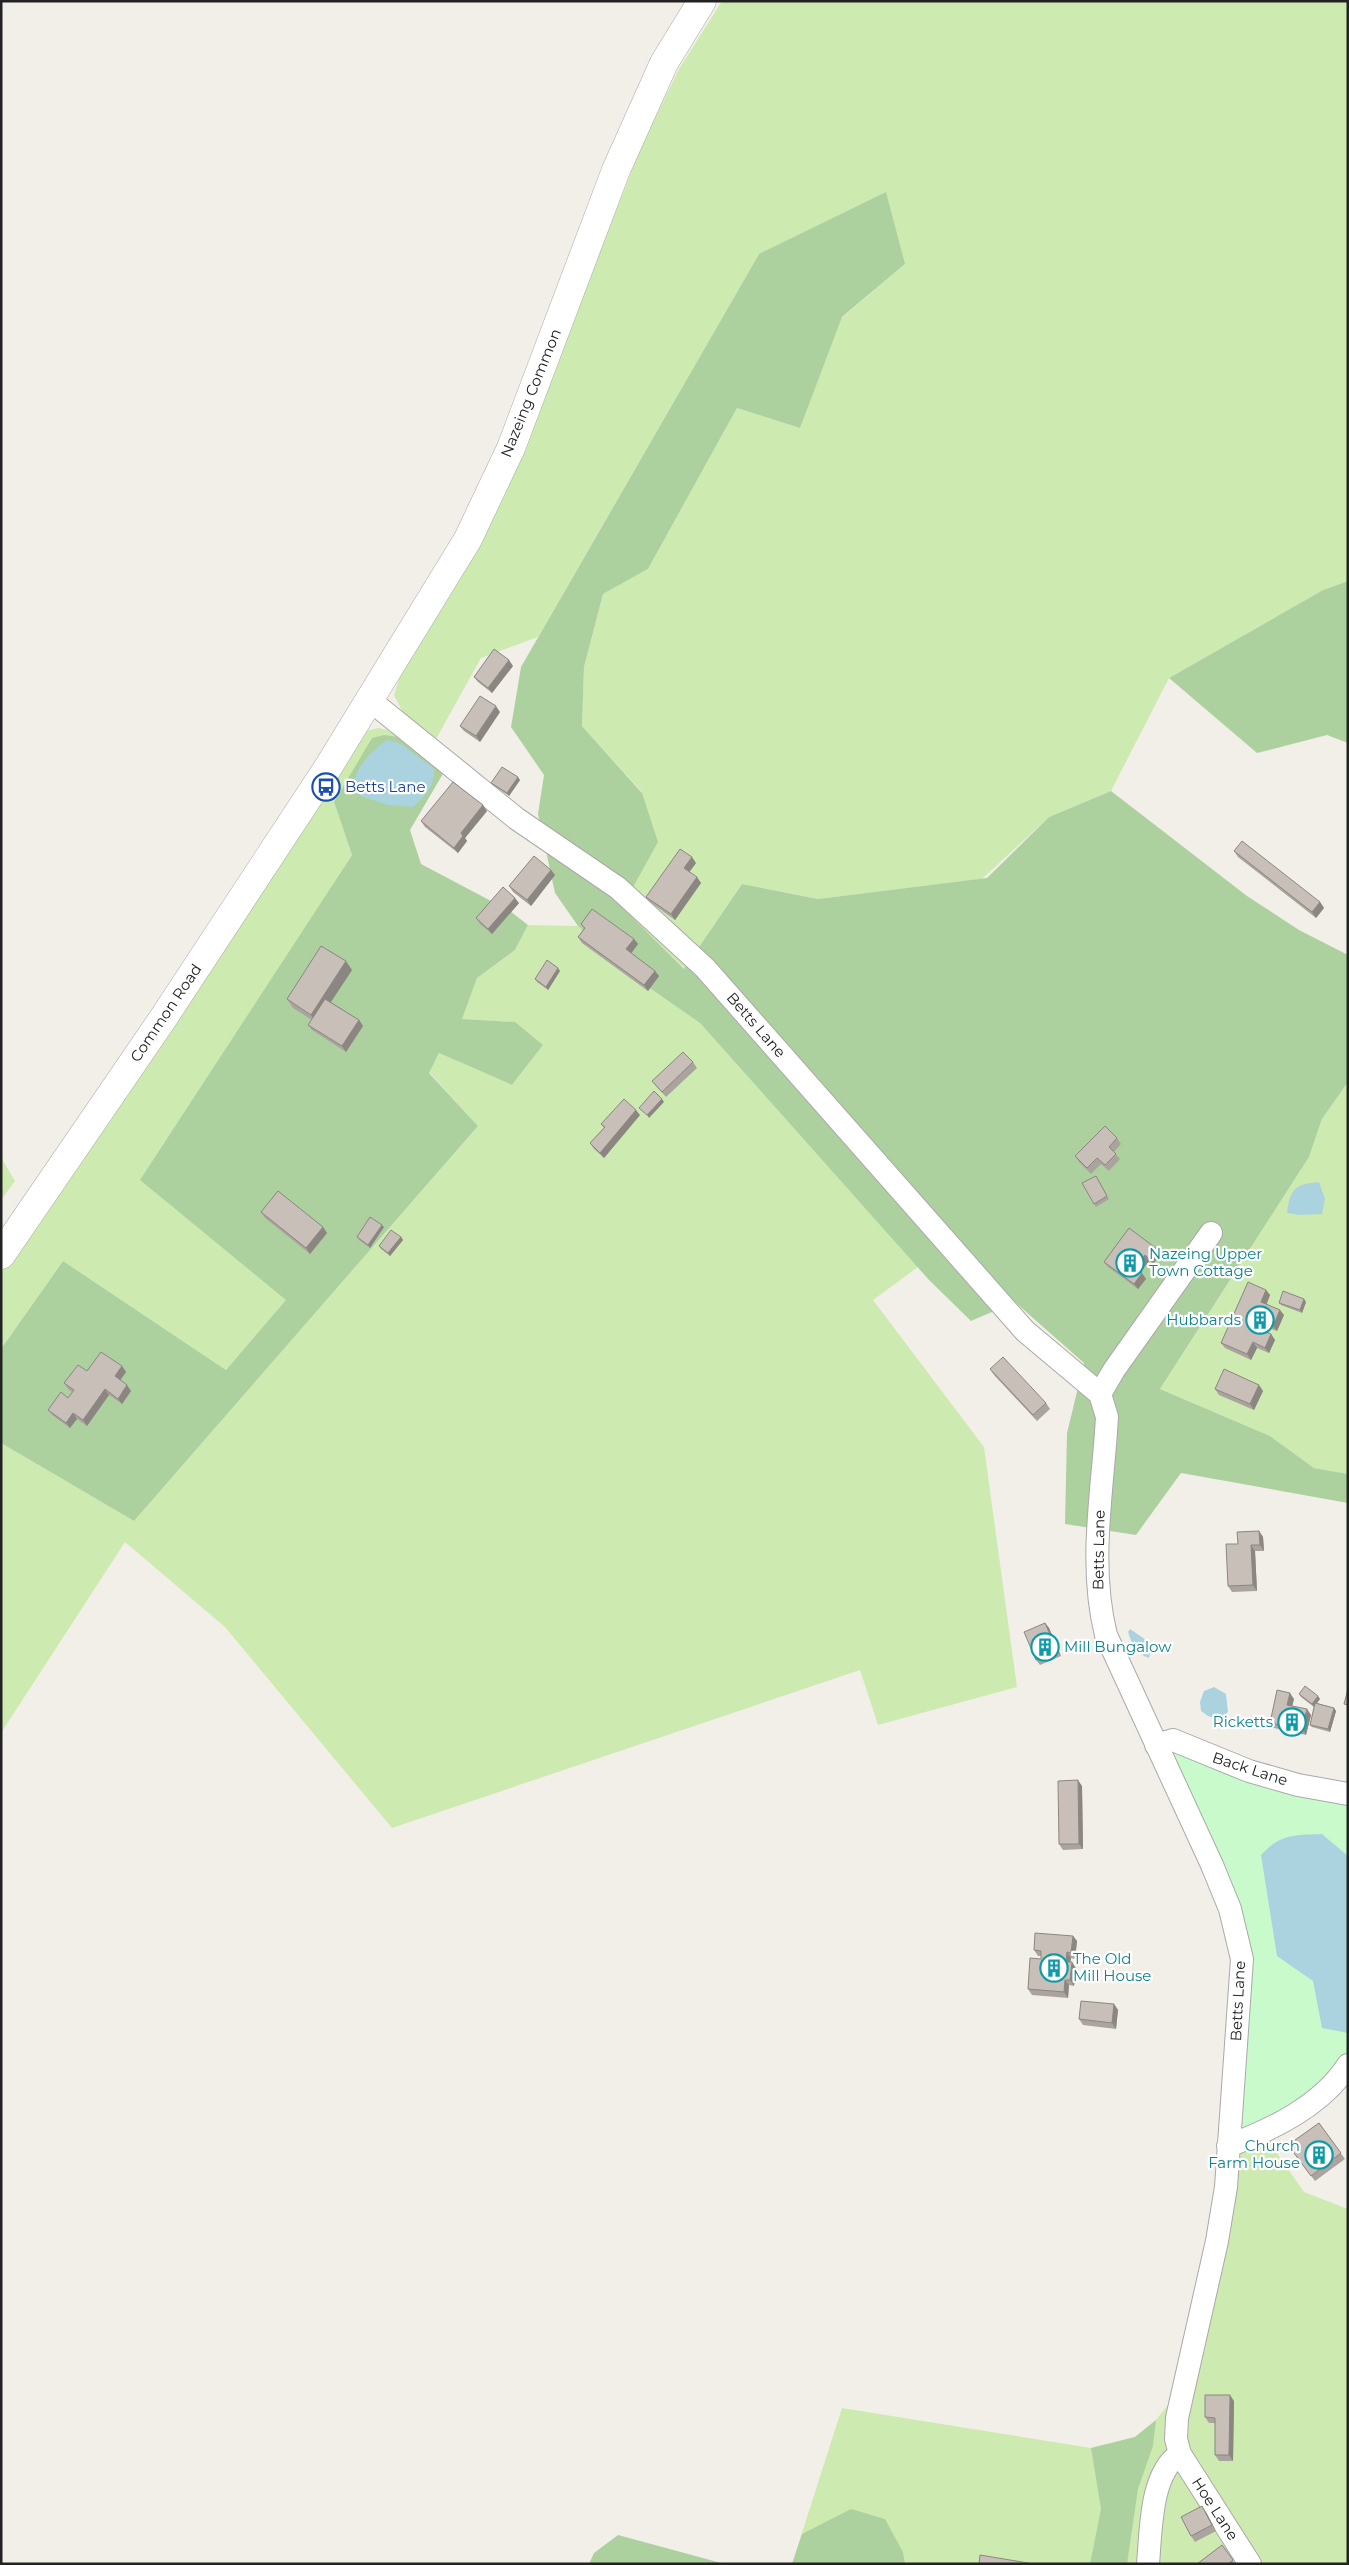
<svg xmlns="http://www.w3.org/2000/svg" width="1349" height="2565" viewBox="0 0 1349 2565" font-family="Montserrat,sans-serif">
<style>
.grass{fill:#cdebb0}
.forest{fill:#add19e}
.park{fill:#c8facc}
.water{fill:#aad3df}
.lines{fill:none;stroke-linecap:round;stroke-linejoin:round}
.minor-casing{stroke:#a9a9a9;stroke-width:24}
.tertiary-casing{stroke:#a9a9a9;stroke-width:29}
.minor{stroke:#fff;stroke-width:22}
.tertiary{stroke:#fff;stroke-width:28}
.wall{fill:#aba49e}
.shaded-wall{fill:#8b8681}
.building{fill:#c7bfb8;stroke:#8b8681}
.labels{text-anchor:middle;stroke-width:4.5;stroke-linejoin:round;paint-order:stroke}
.street-label{font-size:15px;fill:#222;stroke:#fff}
.transit-label{font-size:15px;fill:#164399;stroke:#fff;text-anchor:start}
.culture-label{font-size:15px;fill:#0d838f;stroke:#fff;text-anchor:start}
</style>
<rect width="100%" height="100%" fill="#f2efe9"/>
<path class="grass" d="M 722,1 L 1348,1 L 1348,581 L 1323,590 L 1169,678 L 1111,791 L 1049,817 L 982,879 L 818,899 L 742,884 L 684,969 L 622,907 L 642,792 L 582,726 L 584,667 L 603,594 L 648,569 L 737,408 L 800,428 L 836,323 L 905,264 L 759,254 L 538,637 L 481,658 L 436,739 L 403,713 L 394,695 L 401,673 L 476,552 L 505,491 L 642,145 L 679,69 Z
M 379,728 L 387,730 L 399,737 L 334,802 L 352,855 L 141,1180 L 287,1300 L 226,1370 L 63,1261 L 1,1349 L 1,1273 L 75,1167 L 362,734 L 369,730 Z
M 528,925 L 578,926 L 628,973 L 700,1023 L 918,1267 L 873,1300 L 984,1447 L 1017,1687 L 878,1725 L 860,1670 L 392,1828 L 225,1627 L 125,1542 L 1,1733 L 1,1443 L 134,1521 L 478,1126 L 429,1072 L 439,1053 L 512,1085 L 543,1045 L 514,1022 L 461,1019 L 477,978 L 515,950 Z
M 1348,1082 L 1348,1474 L 1314,1468 L 1270,1436 L 1160,1389 L 1309,1157 L 1322,1119 Z
M 1,1157 L 15,1181 L 1,1200 Z
M 1268,2130 L 1274,2149 L 1304,2192 L 1348,2209 L 1348,2564 L 792,2564 L 842,2408 L 1091,2448 L 1135,2437 L 1156,2420 L 1183,2386 L 1228,2146 Z"/>
<path class="forest" d="M 886,192 L 905,264 L 842,317 L 800,428 L 737,408 L 648,569 L 603,594 L 584,667 L 582,726 L 642,793 L 658,842 L 622,907 L 684,969 L 742,884 L 818,899 L 987,878 L 1049,817 L 1111,791 L 1247,896 L 1299,930 L 1348,955 L 1348,1082 L 1322,1119 L 1309,1157 L 1160,1389 L 1270,1436 L 1314,1468 L 1348,1474 L 1348,1503 L 1181,1473 L 1136,1535 L 1065,1524 L 1067,1433 L 1084,1363 L 1015,1302 L 971,1321 L 929,1280 L 700,1023 L 628,973 L 578,926 L 555,893 L 538,814 L 544,775 L 511,727 L 521,667 L 759,254 Z
M 1348,581 L 1348,743 L 1327,735 L 1257,753 L 1169,678 L 1323,590 Z
M 384,735 L 399,737 L 444,772 L 410,830 L 421,864 L 510,911 L 528,925 L 515,950 L 477,978 L 462,1019 L 515,1022 L 543,1045 L 512,1085 L 439,1053 L 429,1073 L 478,1126 L 134,1521 L 1,1443 L 1,1349 L 63,1261 L 226,1370 L 286,1300 L 140,1180 L 352,855 L 334,802 L 372,738 Z
M 1156,2420 L 1153,2446 L 1138,2489 L 1127,2564 L 1090,2564 L 1101,2509 L 1091,2448 L 1135,2437 Z
M 851,2509 L 885,2519 L 903,2552 L 905,2564 L 792,2564 L 802,2534 Z
M 618,2535 L 725,2564 L 589,2564 L 594,2553 Z"/>
<path class="park" d="M 1148,1724 L 1232,1755 L 1348,1788 L 1348,2074 L 1228,2146 L 1242,1959 Z"/>
<path class="water" d="M 388,740 L 401,744 L 434,769 C 436,784 424,798 413,807 L 388,805 L 361,796 C 359,793 356,789 355,786 C 351,771 376,746 388,740 Z
M 1319,1182 L 1325,1199 L 1322,1214 L 1300,1215 L 1287,1213 C 1290,1188 1296,1184 1319,1182 Z
M 1130,1629 L 1152,1644 L 1149,1658 C 1136,1654 1132,1644 1128,1632 Z
M 1214,1687 L 1226,1694 L 1228,1712 L 1219,1720 L 1208,1716 L 1201,1711 L 1200,1702 L 1204,1691 Z
M 1322,1834 L 1348,1856 L 1348,2033 L 1322,2028 L 1313,1981 L 1277,1956 L 1261,1855 C 1280,1834 1295,1835 1322,1834 Z"/>
<g class="lines">
<g class="minor-casing">
<path id="minor" d="M 371,701 L 517,819 L 618,888 L 705,968 L 1025,1331 L 1100,1394 L 1107,1417 C 1103,1490 1088,1563 1106,1635 L 1212,1865 L 1230,1909 L 1242,1959 L 1226,2187 L 1217,2241 L 1177,2418 L 1176,2439 L 1180,2454 L 1250,2564
M 1100,1394 L 1114,1370 L 1211,1233
M 1156,1745 L 1173,1740 L 1249,1771 L 1298,1785 L 1348,1794
M 1228,2146 C 1271,2130 1322,2106 1348,2065
M 1148,2564 C 1151,2531 1150,2473 1180,2454"/>
</g>
<g class="tertiary-casing">
<path id="tertiary" d="M 1,1255 L 164,1017 L 327,769 L 468,539 L 511,448 L 616,170 L 664,63 L 702,1"/>
</g>
<use href="#minor" class="minor"/>
<use href="#tertiary" class="tertiary"/>
</g>
<path class="wall" d="M 513,666 L 492,693 L 478,682 L 474,677 Z
M 500,712 L 480,742 L 464,731 L 460,726 Z
M 520,780 L 509,796 L 493,785 L 491,783 Z
M 487,811 L 465,838 L 467,841 L 458,853 L 425,827 L 421,821 Z
M 1234,851 L 1320,902 L 1324,908 L 1316,918 L 1238,857 Z
M 696,863 L 689,872 L 701,883 L 675,920 L 650,902 L 646,897 Z
M 551,870 L 555,875 L 531,906 L 513,892 L 509,886 Z
M 519,903 L 492,934 L 480,924 L 476,918 Z
M 581,924 L 634,939 L 638,944 L 631,953 L 655,971 L 659,976 L 648,991 L 582,943 L 578,937 L 584,929 Z
M 352,970 L 331,1002 L 359,1020 L 363,1026 L 346,1052 L 312,1030 L 308,1025 L 312,1020 L 293,1008 L 287,999 Z
M 560,971 L 548,990 L 537,982 L 535,979 Z
M 693,1062 L 697,1068 L 666,1097 L 656,1086 L 652,1081 Z
M 640,1115 L 604,1158 L 594,1149 L 590,1143 L 604,1128 L 601,1124 Z
M 1117,1138 L 1121,1144 L 1114,1152 L 1120,1159 L 1109,1171 L 1101,1164 L 1091,1174 L 1079,1162 L 1075,1156 Z
M 1098,1179 L 1109,1199 L 1096,1207 L 1094,1204 Z
M 261,1212 L 323,1227 L 327,1233 L 310,1254 L 265,1218 Z
M 384,1227 L 370,1248 L 359,1240 L 357,1237 Z
M 401,1237 L 403,1240 L 390,1256 L 381,1249 L 379,1246 Z
M 1157,1249 L 1161,1254 L 1153,1264 L 1149,1261 L 1141,1272 L 1146,1279 L 1138,1289 L 1108,1267 L 1104,1262 Z
M 1266,1290 L 1270,1295 L 1267,1304 L 1284,1315 L 1277,1331 L 1261,1325 L 1259,1329 L 1271,1334 L 1275,1340 L 1269,1353 L 1257,1348 L 1251,1360 L 1225,1348 L 1221,1343 Z
M 1306,1302 L 1302,1313 L 1281,1305 L 1279,1303 Z
M 122,1366 L 126,1372 L 120,1380 L 131,1391 L 122,1404 L 109,1395 L 87,1426 L 77,1419 L 70,1428 L 52,1415 L 48,1410 L 68,1398 L 72,1392 L 68,1389 L 64,1383 L 87,1371 Z
M 990,1369 L 1046,1403 L 1050,1409 L 1037,1421 L 994,1375 Z
M 1215,1389 L 1263,1391 L 1254,1410 L 1219,1395 Z
M 1259,1531 L 1263,1537 L 1264,1551 L 1255,1551 L 1257,1591 L 1232,1592 L 1228,1586 L 1238,1544 Z
M 1045,1623 L 1049,1628 L 1061,1656 L 1040,1665 L 1036,1660 Z
M 1299,1694 L 1320,1699 L 1317,1703 L 1334,1708 L 1336,1711 L 1330,1732 L 1312,1727 L 1310,1725 L 1314,1707 L 1301,1697 Z
M 1294,1699 L 1292,1706 L 1311,1715 L 1306,1735 L 1274,1728 L 1270,1723 Z
M 1082,1786 L 1083,1849 L 1063,1850 L 1059,1844 Z
M 1073,1936 L 1077,1941 L 1075,1959 L 1071,1958 L 1070,1962 L 1076,1968 L 1074,1986 L 1069,1985 L 1068,1998 L 1032,1995 L 1028,1989 L 1041,1959 L 1041,1956 L 1038,1956 L 1034,1950 Z
M 1114,2004 L 1118,2010 L 1116,2029 L 1083,2025 L 1079,2019 Z
M 1319,2123 L 1345,2159 L 1315,2181 L 1288,2145 Z
M 1234,2401 L 1233,2461 L 1219,2461 L 1215,2455 L 1215,2423 L 1209,2423 L 1205,2417 Z
M 1206,2512 L 1216,2531 L 1195,2542 L 1191,2536 Z
M 1222,2545 L 1235,2564 L 1197,2564 Z"/>
<path class="shaded-wall" d="M 509,660 L 513,666 L 492,693 L 488,688 Z
M 496,706 L 500,712 L 480,742 L 476,736 Z
M 518,777 L 520,780 L 509,796 L 507,793 Z
M 483,805 L 487,811 L 465,838 L 467,841 L 458,853 L 454,848 L 461,833 Z
M 692,857 L 696,863 L 688,874 L 684,868 Z
M 551,870 L 555,875 L 531,906 L 527,900 Z
M 697,877 L 701,883 L 675,920 L 671,914 Z
M 515,898 L 519,903 L 492,934 L 488,929 Z
M 1320,902 L 1324,908 L 1316,918 L 1312,912 Z
M 634,939 L 638,944 L 630,955 L 626,949 Z
M 346,961 L 352,970 L 317,1023 L 311,1015 Z
M 558,968 L 560,971 L 548,990 L 546,987 Z
M 655,971 L 659,976 L 648,991 L 644,985 Z
M 359,1020 L 363,1026 L 346,1052 L 342,1046 Z
M 662,1099 L 664,1102 L 649,1118 L 647,1115 Z
M 636,1110 L 640,1115 L 604,1158 L 600,1153 Z
M 382,1225 L 384,1227 L 370,1248 L 368,1245 Z
M 323,1227 L 327,1233 L 310,1254 L 306,1248 Z
M 401,1237 L 403,1240 L 390,1256 L 388,1253 Z
M 1157,1249 L 1161,1254 L 1153,1264 L 1149,1259 Z
M 1145,1255 L 1149,1261 L 1139,1274 L 1135,1268 Z
M 1142,1273 L 1146,1279 L 1138,1289 L 1134,1284 Z
M 1266,1290 L 1270,1295 L 1265,1307 L 1261,1302 Z
M 1304,1299 L 1306,1302 L 1302,1313 L 1300,1310 Z
M 1280,1310 L 1284,1315 L 1277,1331 L 1273,1326 Z
M 1257,1319 L 1261,1325 L 1258,1333 L 1254,1327 Z
M 1271,1334 L 1275,1340 L 1269,1353 L 1265,1348 Z
M 1253,1342 L 1257,1348 L 1251,1360 L 1247,1354 Z
M 122,1366 L 126,1372 L 119,1382 L 115,1376 Z
M 127,1385 L 131,1391 L 122,1404 L 118,1399 Z
M 1259,1385 L 1263,1391 L 1254,1410 L 1250,1404 Z
M 105,1389 L 109,1395 L 87,1426 L 83,1420 Z
M 73,1413 L 77,1419 L 70,1428 L 66,1423 Z
M 1259,1531 L 1263,1537 L 1264,1551 L 1260,1545 Z
M 1251,1545 L 1255,1551 L 1257,1591 L 1253,1585 Z
M 1045,1623 L 1049,1628 L 1061,1656 L 1057,1650 Z
M 1290,1693 L 1294,1699 L 1291,1711 L 1287,1705 Z
M 1318,1696 L 1320,1699 L 1314,1707 L 1312,1704 Z
M 1334,1708 L 1336,1711 L 1330,1732 L 1328,1729 Z
M 1307,1709 L 1311,1715 L 1306,1735 L 1302,1729 Z
M 1078,1780 L 1082,1786 L 1083,1849 L 1079,1844 Z
M 1073,1936 L 1077,1941 L 1075,1959 L 1071,1953 Z
M 1067,1952 L 1071,1958 L 1070,1968 L 1066,1962 Z
M 1072,1962 L 1076,1968 L 1074,1986 L 1070,1980 Z
M 1065,1980 L 1069,1985 L 1068,1998 L 1064,1992 Z
M 1114,2004 L 1118,2010 L 1116,2029 L 1112,2023 Z
M 1230,2395 L 1234,2401 L 1233,2461 L 1229,2455 Z
M 1202,2506 L 1206,2512 L 1216,2531 L 1212,2525 Z"/>
<path class="building" d="M 494,649 L 509,660 L 488,688 L 474,677 Z
M 480,696 L 496,706 L 476,736 L 460,726 Z
M 502,767 L 518,777 L 507,793 L 491,783 Z
M 453,782 L 483,805 L 461,833 L 463,836 L 454,848 L 421,821 Z
M 1242,841 L 1320,902 L 1312,912 L 1234,851 Z
M 680,849 L 692,857 L 684,868 L 697,877 L 671,914 L 646,897 Z
M 534,856 L 551,870 L 527,900 L 509,886 Z
M 503,887 L 515,898 L 488,929 L 476,918 Z
M 592,909 L 634,939 L 626,949 L 655,971 L 644,985 L 578,937 L 585,928 L 581,924 Z
M 321,946 L 346,961 L 311,1015 L 287,999 Z
M 547,960 L 558,968 L 546,987 L 535,979 Z
M 325,999 L 359,1020 L 342,1046 L 308,1025 Z
M 683,1052 L 693,1062 L 662,1092 L 652,1081 Z
M 654,1091 L 662,1099 L 647,1115 L 639,1108 Z
M 624,1099 L 636,1110 L 600,1153 L 590,1143 L 605,1127 L 601,1124 Z
M 1105,1126 L 1117,1138 L 1109,1147 L 1116,1154 L 1105,1165 L 1097,1158 L 1087,1168 L 1075,1156 Z
M 1096,1176 L 1107,1196 L 1094,1204 L 1082,1183 Z
M 278,1191 L 323,1227 L 306,1248 L 261,1212 Z
M 370,1217 L 382,1225 L 368,1245 L 357,1237 Z
M 1129,1228 L 1157,1249 L 1149,1259 L 1145,1255 L 1135,1268 L 1142,1273 L 1134,1284 L 1104,1262 Z
M 391,1230 L 401,1237 L 388,1253 L 379,1246 Z
M 1248,1282 L 1266,1290 L 1261,1302 L 1280,1310 L 1273,1326 L 1257,1319 L 1254,1327 L 1271,1334 L 1265,1348 L 1253,1342 L 1247,1354 L 1221,1343 Z
M 1283,1291 L 1304,1299 L 1300,1310 L 1279,1303 Z
M 101,1352 L 122,1366 L 115,1376 L 127,1385 L 118,1399 L 105,1389 L 83,1420 L 73,1413 L 66,1423 L 48,1410 L 61,1392 L 68,1398 L 74,1390 L 64,1383 L 78,1365 L 87,1371 Z
M 1003,1357 L 1046,1403 L 1033,1415 L 990,1369 Z
M 1224,1369 L 1259,1385 L 1250,1404 L 1215,1389 Z
M 1259,1531 L 1260,1545 L 1251,1545 L 1253,1585 L 1228,1586 L 1226,1544 L 1238,1544 L 1237,1532 Z
M 1045,1623 L 1057,1650 L 1036,1660 L 1024,1632 Z
M 1305,1686 L 1318,1696 L 1312,1704 L 1299,1694 Z
M 1348,1689 L 1348,1705 L 1344,1704 Z
M 1277,1690 L 1290,1693 L 1287,1705 L 1307,1709 L 1302,1729 L 1270,1723 Z
M 1315,1703 L 1334,1708 L 1328,1729 L 1310,1725 Z
M 1078,1780 L 1079,1844 L 1059,1844 L 1058,1781 Z
M 1035,1933 L 1073,1936 L 1071,1953 L 1067,1952 L 1066,1962 L 1072,1962 L 1070,1980 L 1065,1980 L 1064,1992 L 1028,1989 L 1030,1958 L 1041,1959 L 1041,1951 L 1034,1950 Z
M 1081,2001 L 1114,2004 L 1112,2023 L 1079,2019 Z
M 1319,2123 L 1341,2153 L 1311,2176 L 1288,2145 Z
M 1205,2395 L 1230,2395 L 1229,2455 L 1215,2455 L 1215,2418 L 1205,2417 Z
M 1202,2506 L 1212,2525 L 1191,2536 L 1181,2517 Z
M 1222,2545 L 1233,2560 L 1228,2564 L 1197,2564 Z
M 980,2555 L 1034,2564 L 979,2564 Z"/>
<defs>
<g id="bus-ring" transform="scale(1.4375)"><circle r="9.5" fill="#fff" stroke="#1a4fb4" stroke-width="1.5"/><path d="M-5-6H5V4H4V6H2V4H-2V6H-4V4H-5ZM-3.5-4V0h7V-4ZM-3.5 1.2v1.5H-2V1.2ZM2 1.2v1.5H3.5V1.2Z" fill="#1a4fb4"/></g>
<g id="building-ring" transform="scale(1.4375)"><circle r="9.5" fill="#fff" stroke="#0f9aa8" stroke-width="1.5"/><path d="M-4-6H4V6H1V3H-1V6H-4ZM-2.5-4.3h1.7v1.8h-1.7ZM.8-4.3h1.7v1.8H.8ZM-2.5-1h1.7V.8h-1.7ZM.8-1h1.7V.8H.8Z" fill="#0f9aa8"/></g>
</defs>
<g fill-rule="evenodd">
<use href="#bus-ring" x="326" y="787"/>
<use href="#building-ring" x="1130" y="1263"/>
<use href="#building-ring" x="1260" y="1320"/>
<use href="#building-ring" x="1045" y="1647"/>
<use href="#building-ring" x="1292" y="1722"/>
<use href="#building-ring" x="1054" y="1968"/>
<use href="#building-ring" x="1319" y="2155"/>
</g>
<g class="labels">
<g class="street-label">
<text transform="translate(531 393) rotate(-68)" y="5">Nazeing Common</text>
<text transform="translate(166 1013) rotate(-56)" y="5">Common Road</text>
<text transform="translate(756 1025) rotate(49)" y="5">Betts Lane</text>
<text transform="translate(1099 1550) rotate(-89)" y="5">Betts Lane</text>
<text transform="translate(1250 1769) rotate(18)" y="5">Back Lane</text>
<text transform="translate(1238 2001) rotate(-87)" y="5">Betts Lane</text>
<text transform="translate(1215 2509) rotate(57)" y="5">Hoe Lane</text>
</g>
<g class="transit-label">
<text x="345" y="792">Betts Lane</text>
</g>
<g class="culture-label">
<text x="1149" y="1259">Nazeing Upper<tspan x="1149" dy="17">Town Cottage</tspan></text>
<text x="1241" y="1325" text-anchor="end">Hubbards</text>
<text x="1064" y="1652">Mill Bungalow</text>
<text x="1273" y="1727" text-anchor="end">Ricketts</text>
<text x="1073" y="1964">The Old<tspan x="1073" dy="17">Mill House</tspan></text>
<text x="1300" y="2151" text-anchor="end">Church<tspan x="1300" dy="17">Farm House</tspan></text>
</g>
</g>
<rect width="1349" height="2565" fill="none" stroke="#222222" stroke-width="5"/>
</svg>
